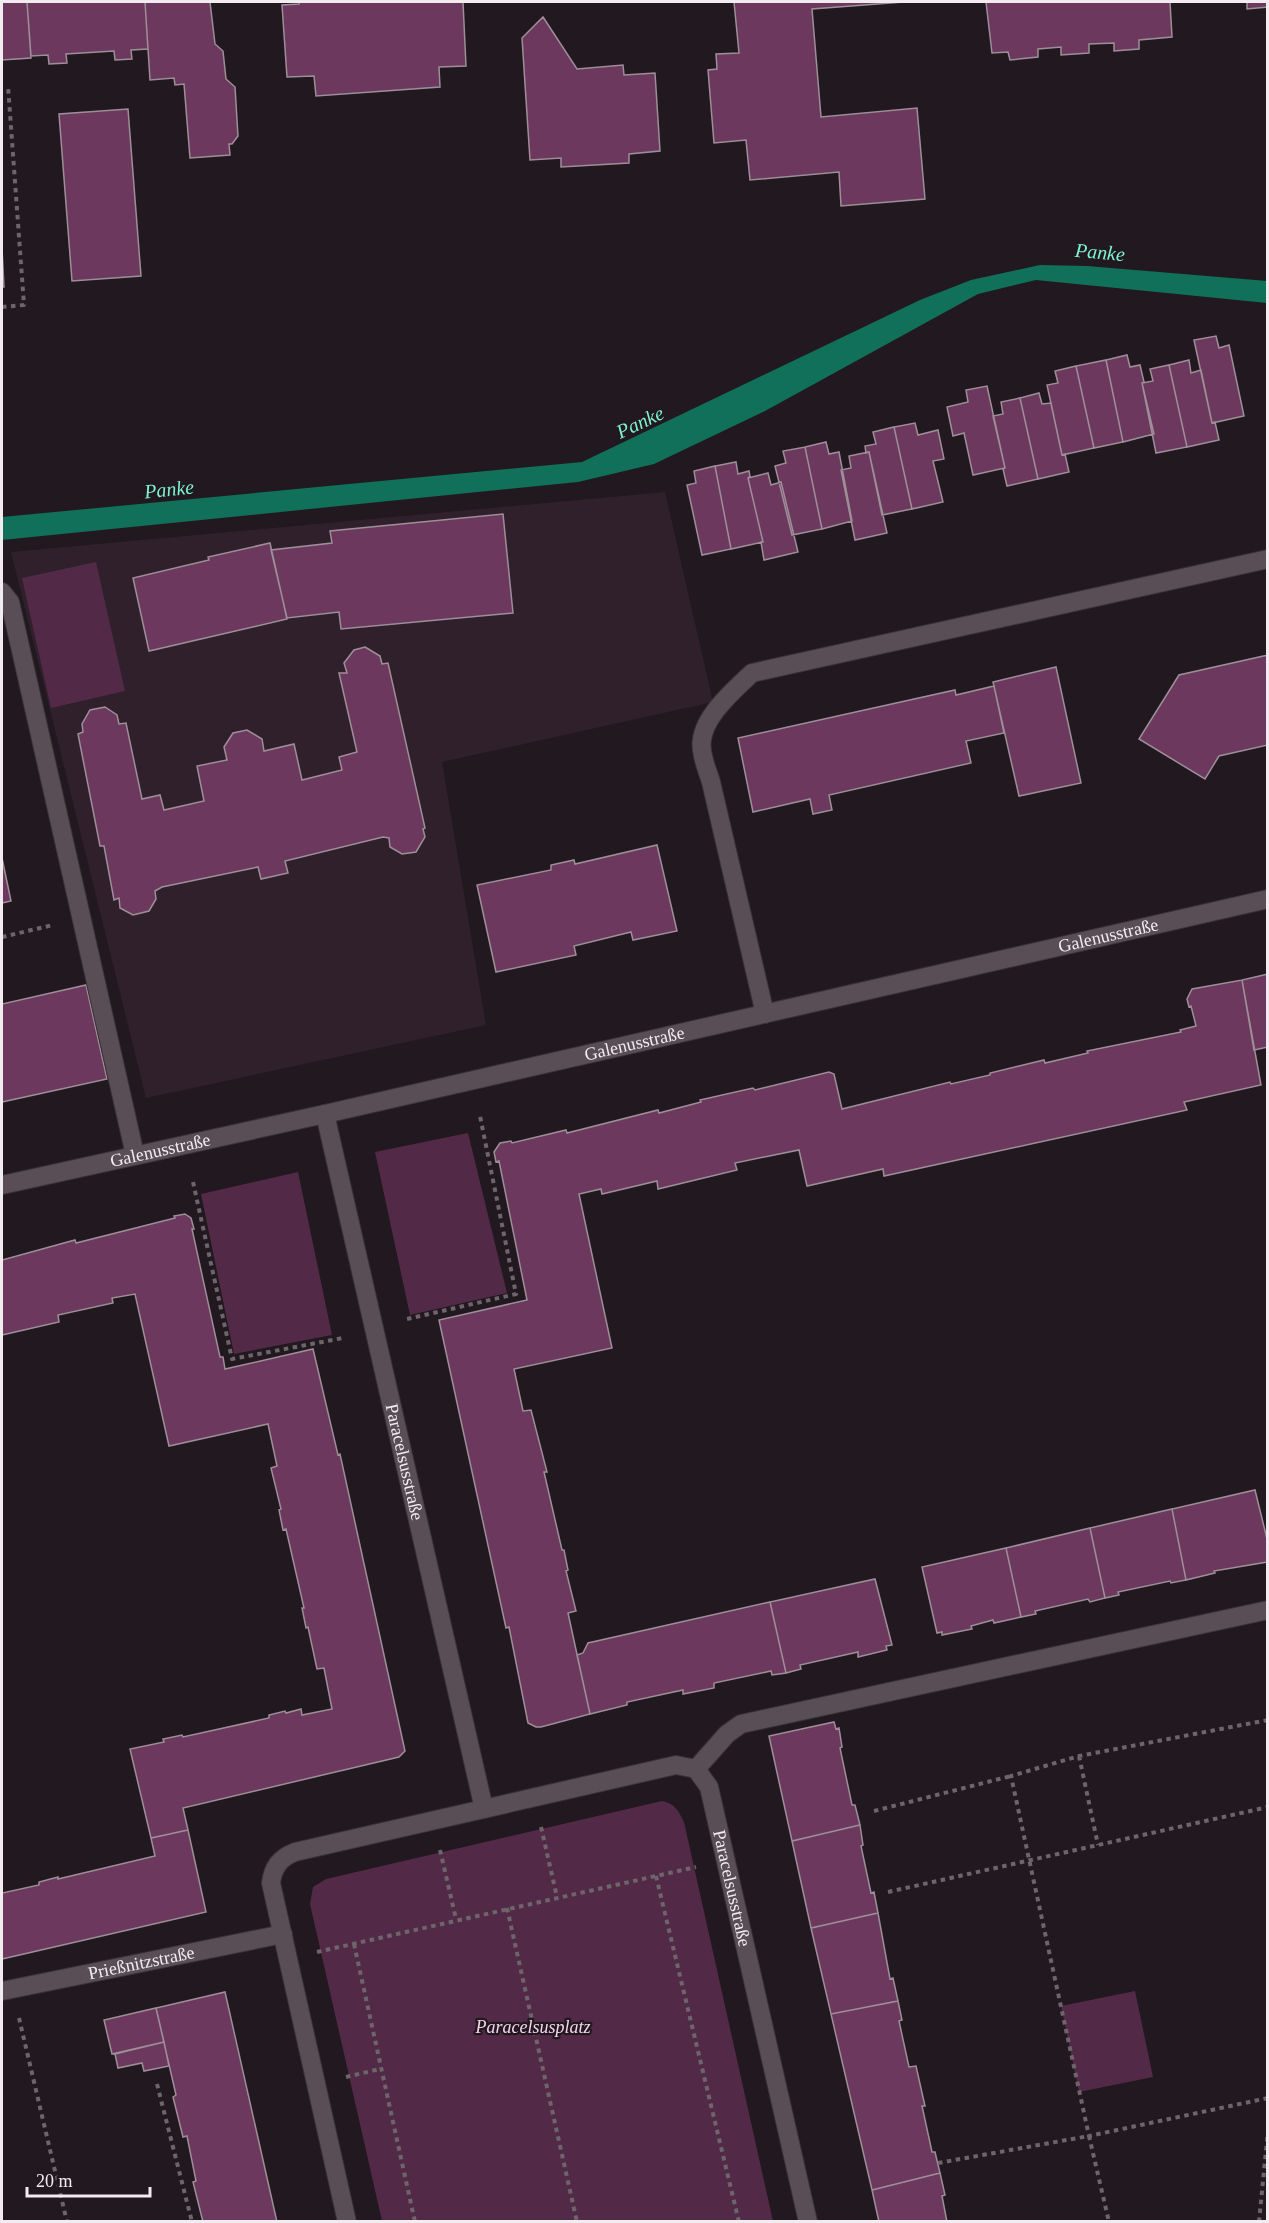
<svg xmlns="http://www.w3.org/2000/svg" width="1269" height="2223" viewBox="0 0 1269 2223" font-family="Georgia,serif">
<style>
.built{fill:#30202b}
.green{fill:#522a47}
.water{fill:#117059}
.building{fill:#6d385e;stroke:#9d8f98;stroke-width:1.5}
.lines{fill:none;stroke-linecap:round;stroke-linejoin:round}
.minor-casing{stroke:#3a3237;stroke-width:20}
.path{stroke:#6e656b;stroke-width:4;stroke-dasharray:4.5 4.5;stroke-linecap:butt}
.minor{stroke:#5a4e56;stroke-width:18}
.labels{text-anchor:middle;stroke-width:4.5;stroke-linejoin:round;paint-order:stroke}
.street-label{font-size:18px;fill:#f2ebf0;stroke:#22181f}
.park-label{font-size:18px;font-style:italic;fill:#f7d4eb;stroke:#22181f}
.water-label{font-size:20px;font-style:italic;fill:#7df4cf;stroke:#22181f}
</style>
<rect width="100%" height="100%" fill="#22181f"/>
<path class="built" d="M 665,492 L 713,702 L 442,762 L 486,1025 L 146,1098 L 11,552 Z"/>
<path class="green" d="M 96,562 L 125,691 L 51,708 L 22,578 Z
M 468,1133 L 507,1293 L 410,1315 L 375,1152 Z
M 298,1172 L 332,1335 L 234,1354 L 201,1194 Z
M 662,1801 C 675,1804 678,1810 684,1822 L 773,2221 L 382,2221 L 310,1904 L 313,1887 L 326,1879 Z
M 1135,1991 L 1153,2077 L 1079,2092 L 1061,2006 Z"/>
<path class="water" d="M 1040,265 L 1087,266 L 1267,281 L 1267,303 L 1036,280 L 978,294 L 765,411 L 654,464 L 578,482 L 2,540 L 2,517 L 582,462 L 920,300 L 971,280 Z"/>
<path class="building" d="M 2,2 L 27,2 L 31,58 L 2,60 Z
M 27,2 L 145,2 L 148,49 L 131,50 L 132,59 L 115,60 L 114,51 L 66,54 L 67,63 L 49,64 L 48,55 L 31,56 Z
M 145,2 L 210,2 L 215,44 L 223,51 L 226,79 L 235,87 L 238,136 L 232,144 L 229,144 L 230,155 L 190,158 L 184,84 L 175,85 L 174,78 L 150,80 Z
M 299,2 L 463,2 L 466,66 L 439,67 L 440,87 L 316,96 L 314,76 L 287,77 L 282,5 L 299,4 Z
M 734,2 L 904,2 L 812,9 L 821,117 L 917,108 L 925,199 L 841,206 L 839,172 L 750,180 L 746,140 L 714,143 L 708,70 L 717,69 L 716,54 L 739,53 Z
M 986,2 L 1170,2 L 1172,37 L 1139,40 L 1139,49 L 1114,51 L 1114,43 L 1089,44 L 1089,53 L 1061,55 L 1061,47 L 1038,49 L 1038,57 L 1010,60 L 1008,52 L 992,53 Z
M 1247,2 L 1268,2 L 1268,7 L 1247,9 Z
M 543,17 L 577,69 L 623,65 L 624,75 L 655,73 L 660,151 L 629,154 L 629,163 L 561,167 L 561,158 L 530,160 L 522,38 Z
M 128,109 L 141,276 L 72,281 L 59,114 Z
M 2,248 L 4,287 L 2,287 Z
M 1216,336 L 1219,348 L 1229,345 L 1244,416 L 1212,423 L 1194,340 Z
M 1127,355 L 1130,367 L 1140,365 L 1144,382 L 1142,383 L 1154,434 L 1123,442 L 1106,360 Z
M 1106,360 L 1123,442 L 1094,448 L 1076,366 Z
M 1189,360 L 1191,373 L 1201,370 L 1212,423 L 1215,422 L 1219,440 L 1187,447 L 1169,365 Z
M 1169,365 L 1187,447 L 1156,453 L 1142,383 L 1153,381 L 1150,369 Z
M 1076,366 L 1094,448 L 1062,455 L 1047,385 L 1058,383 L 1055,371 Z
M 987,386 L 1005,468 L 973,475 L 964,433 L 953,436 L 947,407 L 968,402 L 966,390 Z
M 1039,393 L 1042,404 L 1051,403 L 1062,455 L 1065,454 L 1069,472 L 1038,479 L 1020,398 Z
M 1020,398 L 1038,479 L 1007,486 L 1003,469 L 1005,468 L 993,416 L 1003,414 L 1001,402 Z
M 915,423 L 918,435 L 938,430 L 944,459 L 933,461 L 943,502 L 912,509 L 894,427 Z
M 894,427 L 912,509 L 882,515 L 869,452 L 866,453 L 865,446 L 876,444 L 873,432 Z
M 826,442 L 829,454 L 839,452 L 852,521 L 822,529 L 805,447 Z
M 805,447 L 822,529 L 792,535 L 775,466 L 786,463 L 783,451 Z
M 869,452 L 887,533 L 855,540 L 841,470 L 851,468 L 849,456 Z
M 736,462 L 738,474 L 749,471 L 750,477 L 748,478 L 763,542 L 731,549 L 715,466 Z
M 715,466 L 731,549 L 702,555 L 687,485 L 696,483 L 694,471 Z
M 768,473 L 771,485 L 781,482 L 798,552 L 764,560 L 761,542 L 763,542 L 748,478 Z
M 503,514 L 513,613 L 341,629 L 339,612 L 287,618 L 271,550 L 332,543 L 330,531 Z
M 270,543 L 287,619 L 149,651 L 133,578 L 209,560 L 208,557 Z
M 365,647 L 380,656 L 382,664 L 388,663 L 425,828 L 423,829 L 425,837 L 416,852 L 402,854 L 390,847 L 389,838 L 383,837 L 285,861 L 288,873 L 261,879 L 258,867 L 162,887 L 155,891 L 156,899 L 149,911 L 133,915 L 120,908 L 119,898 L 114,900 L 104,846 L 100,846 L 78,734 L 83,732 L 82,724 L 90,710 L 105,707 L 117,715 L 119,724 L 126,723 L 142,799 L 160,795 L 164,810 L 204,801 L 197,766 L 227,760 L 224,747 L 233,733 L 247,730 L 262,739 L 264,751 L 294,744 L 302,780 L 342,770 L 339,757 L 357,752 L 339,673 L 347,673 L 344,663 L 354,650 Z
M 1268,655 L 1268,745 L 1219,756 L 1205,779 L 1139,739 L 1179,675 Z
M 1056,667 L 1081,783 L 1019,796 L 993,682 Z
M 994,686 L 1004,733 L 966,741 L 971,763 L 829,795 L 832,810 L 813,814 L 810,799 L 753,812 L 738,738 L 955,690 L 956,695 Z
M 657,845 L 677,931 L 633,940 L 631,932 L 574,946 L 576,955 L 496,972 L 477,885 L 551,870 L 551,865 L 574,860 L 575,864 Z
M 2,858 L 11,901 L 2,903 Z
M 1268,974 L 1268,1047 L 1254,1050 L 1242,980 Z
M 1242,980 L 1261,1085 L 1184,1102 L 1187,1110 L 884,1176 L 883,1169 L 807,1186 L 799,1150 L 735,1163 L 737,1170 L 658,1189 L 657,1181 L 602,1194 L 601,1189 L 579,1194 L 612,1348 L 514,1369 L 523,1411 L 531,1410 L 547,1472 L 544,1472 L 562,1550 L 564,1550 L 568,1570 L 566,1571 L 576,1611 L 568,1613 L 590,1714 L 541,1727 L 536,1727 L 528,1723 L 509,1627 L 506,1628 L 439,1320 L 527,1300 L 499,1161 L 496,1162 L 494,1152 L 500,1143 L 511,1141 L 512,1143 L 566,1130 L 567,1133 L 658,1110 L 659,1113 L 701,1102 L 700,1100 L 753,1088 L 755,1090 L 829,1072 L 834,1074 L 842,1109 L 950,1082 L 951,1084 L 990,1075 L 990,1073 L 1044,1060 L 1045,1063 L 1088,1053 L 1087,1051 L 1181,1032 L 1180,1030 L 1196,1026 L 1191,1006 L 1189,1007 L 1187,999 L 1192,989 Z
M 86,985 L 107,1079 L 2,1102 L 2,1004 Z
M 185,1214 L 191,1218 L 194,1229 L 192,1229 L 220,1357 L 223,1357 L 225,1369 L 313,1349 L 338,1455 L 340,1454 L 405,1751 L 399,1757 L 183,1808 L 188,1830 L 151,1838 L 130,1749 L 164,1742 L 163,1739 L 182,1735 L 183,1737 L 269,1718 L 269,1715 L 285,1711 L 286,1713 L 301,1709 L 302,1715 L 332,1709 L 324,1668 L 317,1669 L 308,1627 L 306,1628 L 302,1608 L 304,1608 L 286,1529 L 283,1530 L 279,1510 L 281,1509 L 271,1468 L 277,1466 L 268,1424 L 169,1446 L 135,1294 L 112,1298 L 113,1303 L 58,1315 L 59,1322 L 2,1335 L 2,1260 L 75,1240 L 76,1243 L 175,1218 L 174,1216 Z
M 1255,1490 L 1268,1543 L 1267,1562 L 1214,1571 L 1215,1573 L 1186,1580 L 1172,1509 Z
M 1172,1509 L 1186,1580 L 1171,1583 L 1170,1581 L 1118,1592 L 1119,1595 L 1105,1598 L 1090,1528 Z
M 1090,1528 L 1105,1598 L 1090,1602 L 1088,1599 L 1035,1611 L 1036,1614 L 1021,1617 L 1006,1548 Z
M 1006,1548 L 1021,1617 L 994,1623 L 993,1620 L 971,1626 L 972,1629 L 942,1635 L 942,1632 L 937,1633 L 922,1567 Z
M 875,1579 L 892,1645 L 886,1646 L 887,1650 L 858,1657 L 858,1652 L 800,1665 L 801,1669 L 786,1673 L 770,1602 Z
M 770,1602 L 786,1673 L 772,1675 L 771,1671 L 714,1683 L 714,1688 L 683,1694 L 683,1690 L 627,1702 L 627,1705 L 590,1714 L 577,1655 L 583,1653 L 588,1643 Z
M 834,1722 L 836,1729 L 839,1728 L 842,1747 L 840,1748 L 852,1805 L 855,1805 L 860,1825 L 792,1841 L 769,1736 Z
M 860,1825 L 863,1845 L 861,1846 L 871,1893 L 874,1892 L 878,1913 L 811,1928 L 792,1841 Z
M 188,1830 L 206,1912 L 2,1959 L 2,1893 L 39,1885 L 39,1882 L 58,1877 L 58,1879 L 155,1856 L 151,1838 Z
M 878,1913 L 890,1979 L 893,1978 L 898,2001 L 831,2014 L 811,1928 Z
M 225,1992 L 277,2222 L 203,2222 L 193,2182 L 196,2181 L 187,2136 L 183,2137 L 173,2097 L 176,2095 L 156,2008 Z
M 898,2001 L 902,2020 L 899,2021 L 909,2067 L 916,2066 L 925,2106 L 922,2106 L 932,2152 L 935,2152 L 940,2173 L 872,2190 L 831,2014 Z
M 156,2008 L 164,2042 L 112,2054 L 104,2020 Z
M 164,2042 L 169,2066 L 144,2071 L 142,2063 L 118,2068 L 115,2054 Z
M 940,2173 L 945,2195 L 942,2196 L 947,2222 L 879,2222 L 872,2190 Z"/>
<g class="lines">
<g class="minor-casing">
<g id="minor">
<path d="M 2,592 L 10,602 L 135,1155"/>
<path d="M 765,1014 L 711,782 C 708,772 703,761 702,750 C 697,721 733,691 752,673 L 1268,559"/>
<path id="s1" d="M 325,1114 L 484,1809"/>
<path id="s2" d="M 2,1185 L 325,1114 L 1268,899"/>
<path d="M 696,1769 L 727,1734 L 741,1724 L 1268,1610"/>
<path id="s3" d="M 2,1991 L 283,1934"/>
<path id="s4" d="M 347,2222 L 271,1883 C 273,1867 280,1858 295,1852 L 676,1765 L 696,1769 L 709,1787 L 808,2222"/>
</g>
</g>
<path class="path" d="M 2,307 L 24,305 L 8,86
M 2,937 L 53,925
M 193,1182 L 232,1359 L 343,1338
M 407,1319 L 516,1294 L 480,1116
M 1268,1720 L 1079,1756 L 1011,1776 L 1089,2136 L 1268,2098
M 1079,1756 L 1098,1845
M 874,1811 L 1011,1776
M 541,1827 L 557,1897
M 440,1850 L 456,1919
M 656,1876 L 739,2222
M 888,1892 L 1268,1807
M 507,1908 L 577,2222
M 354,1944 L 415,2222
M 317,1952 L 696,1867
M 19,2018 L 67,2222
M 346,2077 L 380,2069
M 157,2084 L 192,2222
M 938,2163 L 1089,2136 L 1109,2222
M 1259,2222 L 1268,2130"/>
<use href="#minor" class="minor"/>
</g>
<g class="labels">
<g class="street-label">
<text dy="6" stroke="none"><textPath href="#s2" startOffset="1134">Galenusstraße</textPath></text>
<text dy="6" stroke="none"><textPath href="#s2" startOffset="648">Galenusstraße</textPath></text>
<text dy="6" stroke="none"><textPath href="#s2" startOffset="162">Galenusstraße</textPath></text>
<text dy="6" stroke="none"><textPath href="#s1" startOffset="357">Paracelsusstraße</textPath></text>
<text dy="6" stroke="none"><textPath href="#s4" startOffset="926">Paracelsusstraße</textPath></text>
<text dy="6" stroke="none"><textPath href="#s3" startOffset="142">Prießnitzstraße</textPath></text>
</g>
<g class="park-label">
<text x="533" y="2033">Paracelsusplatz</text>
</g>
<g class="water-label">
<text transform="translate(1100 252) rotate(5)" y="7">Panke</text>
<text transform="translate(640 422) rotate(-25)" y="7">Panke</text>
<text transform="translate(169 489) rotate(-6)" y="7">Panke</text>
</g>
</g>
<rect width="1269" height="2223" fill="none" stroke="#f2ebf0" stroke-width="6"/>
<path d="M27 2187v9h123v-9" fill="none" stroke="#f2ebf0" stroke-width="3"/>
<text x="36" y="2187" font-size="18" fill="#f2ebf0" stroke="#22181f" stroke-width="4.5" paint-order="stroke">20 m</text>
</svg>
